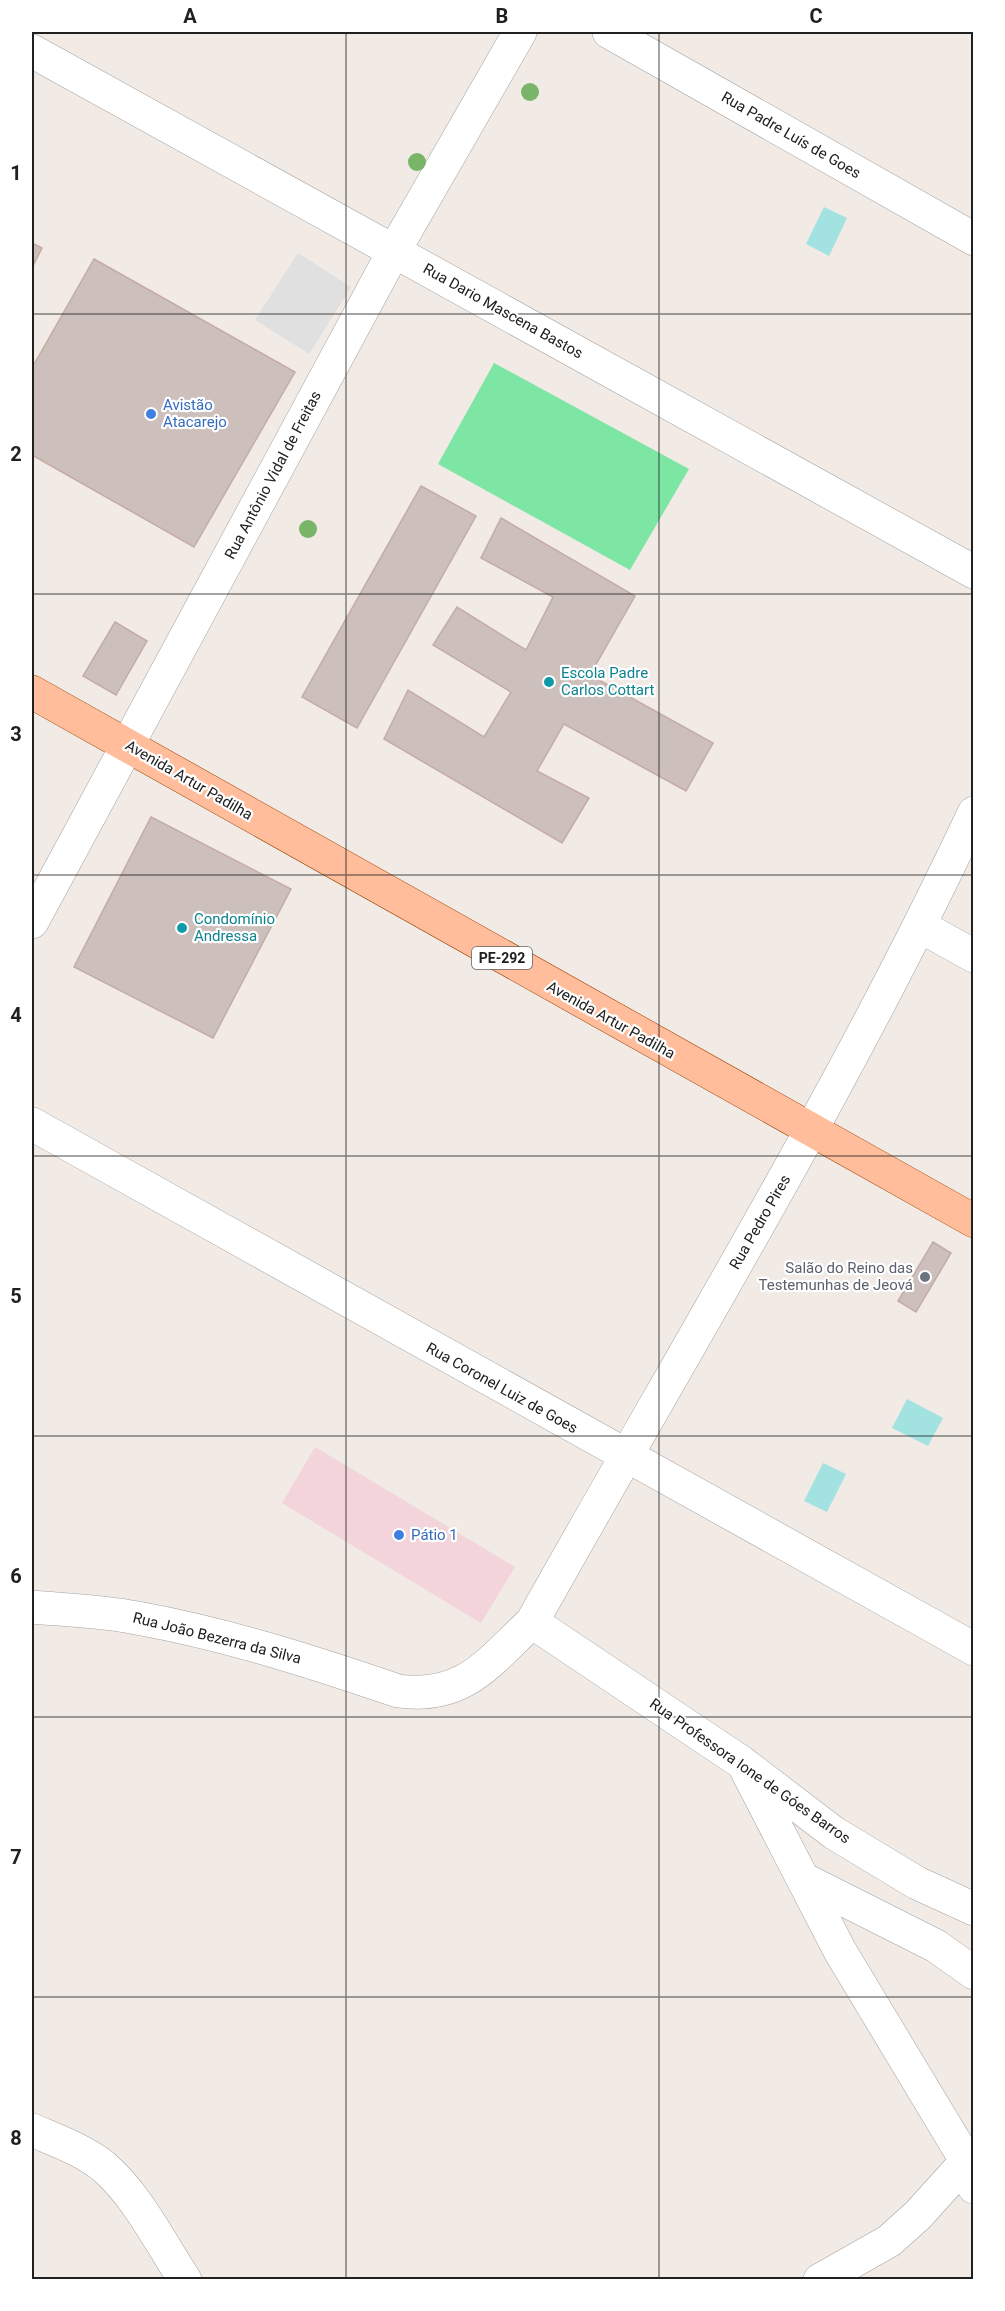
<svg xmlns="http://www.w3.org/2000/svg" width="1005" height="2311" viewBox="0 0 1005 2311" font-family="Roboto,sans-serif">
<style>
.commercial{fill:#f3d4da}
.pitch{fill:#7de6a5}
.parking{fill:#e0e0e0}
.water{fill:#a2e2e1}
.building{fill:#cdbfbb;stroke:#c4aca6;stroke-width:1.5}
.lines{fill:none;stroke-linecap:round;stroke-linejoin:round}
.minor-casing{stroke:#a4a4a4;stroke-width:34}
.major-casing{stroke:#9b4300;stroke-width:34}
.minor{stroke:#fff;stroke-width:33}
.major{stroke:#ffbd9c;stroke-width:33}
.tree{fill:#79b569}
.grid{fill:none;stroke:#202020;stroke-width:1.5;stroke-opacity:0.55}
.shop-dot{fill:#3f7fe0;stroke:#fff;stroke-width:2}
.culture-dot{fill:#0f9aa8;stroke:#fff;stroke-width:2}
.worship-dot{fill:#6b7280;stroke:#fff;stroke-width:2}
.labels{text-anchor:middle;stroke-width:4.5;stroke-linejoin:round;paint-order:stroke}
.shield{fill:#fff;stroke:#636363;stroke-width:1.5}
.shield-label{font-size:14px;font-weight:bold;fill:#202020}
.street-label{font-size:15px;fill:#202020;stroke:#fff}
.shop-label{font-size:15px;fill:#366cbe;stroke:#fff;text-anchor:start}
.culture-label{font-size:15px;fill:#0d838f;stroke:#fff;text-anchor:start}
.worship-label{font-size:15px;fill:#5b616d;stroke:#fff;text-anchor:end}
.neatline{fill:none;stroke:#202020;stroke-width:2}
.grid-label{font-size:20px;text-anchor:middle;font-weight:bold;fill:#202020}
</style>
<rect width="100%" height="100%" fill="#f1eae5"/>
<path class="commercial" d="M 315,1447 L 515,1567 L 481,1623 L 282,1503 Z"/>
<path class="pitch" d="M 494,363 L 689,469 L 630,570 L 438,464 Z"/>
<path class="parking" d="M 298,253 L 351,287 L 309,354 L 255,320 Z"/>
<path class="water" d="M 824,207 L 847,218 L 829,256 L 806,244 Z
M 907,1399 L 943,1418 L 928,1446 L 892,1428 Z
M 823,1463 L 846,1474 L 827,1512 L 804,1501 Z"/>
<path class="building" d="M 32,243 L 42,248 L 32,268 Z
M 94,259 L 295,372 L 194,547 L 32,455 L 32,368 Z
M 421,486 L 476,516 L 357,728 L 302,697 Z
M 501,518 L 635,596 L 590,675 L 713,743 L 686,791 L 564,724 L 537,771 L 589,798 L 562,843 L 384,739 L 408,690 L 484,737 L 511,692 L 433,645 L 457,607 L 526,650 L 553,597 L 481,558 Z
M 115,622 L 147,641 L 116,695 L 83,676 Z
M 151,817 L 291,889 L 213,1038 L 74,967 Z
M 933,1242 L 951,1253 L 916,1312 L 898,1301 Z"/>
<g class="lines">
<g class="minor-casing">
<path id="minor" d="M 609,32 L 974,239
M 32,51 L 974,572
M 32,922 L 394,251 L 520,32
M 920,926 L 974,956
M 32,1124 L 974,1649
M 32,1607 C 66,1610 103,1611 137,1618 C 226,1634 313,1662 398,1691 C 464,1700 489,1662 532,1622 C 682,1354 843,1092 974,813
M 532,1622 L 741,1762 L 834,1833 L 917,1883 L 974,1909
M 747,1771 L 840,1951 L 967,2162 L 974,2187
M 803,1879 L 936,1946 L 974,1973
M 32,2130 C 55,2140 83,2150 103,2166 C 137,2195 160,2242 185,2280
M 820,2280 L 889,2241 L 918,2215 L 974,2153"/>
</g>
<g class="major-casing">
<path id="major" d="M 32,692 L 974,1221"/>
</g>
<use href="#minor" class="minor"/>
<use href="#major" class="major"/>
</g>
<g class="tree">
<circle cx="530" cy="92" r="9"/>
<circle cx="417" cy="162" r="9"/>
<circle cx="308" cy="529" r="9"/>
</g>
<path class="grid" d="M 346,32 L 346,2280M 659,32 L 659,2280M 32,314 L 974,314M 32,594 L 974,594M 32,875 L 974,875M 32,1156 L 974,1156M 32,1436 L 974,1436M 32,1717 L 974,1717M 32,1997 L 974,1997"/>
<g class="shop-dot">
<circle cx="151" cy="414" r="6"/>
<circle cx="399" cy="1535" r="6"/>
</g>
<g class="culture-dot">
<circle cx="549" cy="682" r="6"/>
<circle cx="182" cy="928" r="6"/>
</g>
<circle class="worship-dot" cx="925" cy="1277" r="6"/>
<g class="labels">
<rect class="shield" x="472" y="947" width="60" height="22" rx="4.5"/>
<g class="shield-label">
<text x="502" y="963">PE-292</text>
</g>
<g class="street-label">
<text transform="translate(791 135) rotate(30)" y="5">Rua Padre Luís de Goes</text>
<text transform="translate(503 311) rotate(29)" y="5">Rua Dario Mascena Bastos</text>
<text transform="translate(273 475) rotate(-62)" y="5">Rua Antônio Vidal de Freitas</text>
<text transform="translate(189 780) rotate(30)" y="5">Avenida Artur Padilha</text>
<text transform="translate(611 1020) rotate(29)" y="5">Avenida Artur Padilha</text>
<text transform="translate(760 1222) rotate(-60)" y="5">Rua Pedro Pires</text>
<text transform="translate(502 1388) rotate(29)" y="5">Rua Coronel Luiz de Goes</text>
<text transform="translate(217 1638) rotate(14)" y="5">Rua João Bezerra da Silva</text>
<text transform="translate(750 1771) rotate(35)" y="5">Rua Professora Ione de Góes Barros</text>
</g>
<g class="shop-label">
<text x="163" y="410">Avistão<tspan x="163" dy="17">Atacarejo</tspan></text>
<text x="411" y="1540">Pátio 1</text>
</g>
<g class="culture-label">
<text x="561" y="678">Escola Padre<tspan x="561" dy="17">Carlos Cottart</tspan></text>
<text x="194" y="924">Condomínio<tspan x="194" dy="17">Andressa</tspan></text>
</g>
<g class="worship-label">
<text x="913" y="1273">Salão do Reino das<tspan x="913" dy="17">Testemunhas de Jeová</tspan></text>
</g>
</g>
<rect width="1005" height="2311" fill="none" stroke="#ffffff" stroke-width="66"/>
<rect x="33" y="33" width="939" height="2245" class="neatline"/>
<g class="grid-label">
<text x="190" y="23">A</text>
<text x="502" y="23">B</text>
<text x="816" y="23">C</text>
<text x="16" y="180">1</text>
<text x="16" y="461">2</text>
<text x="16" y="741">3</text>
<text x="16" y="1022">4</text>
<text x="16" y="1303">5</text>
<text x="16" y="1583">6</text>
<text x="16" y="1864">7</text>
<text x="16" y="2145">8</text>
</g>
</svg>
